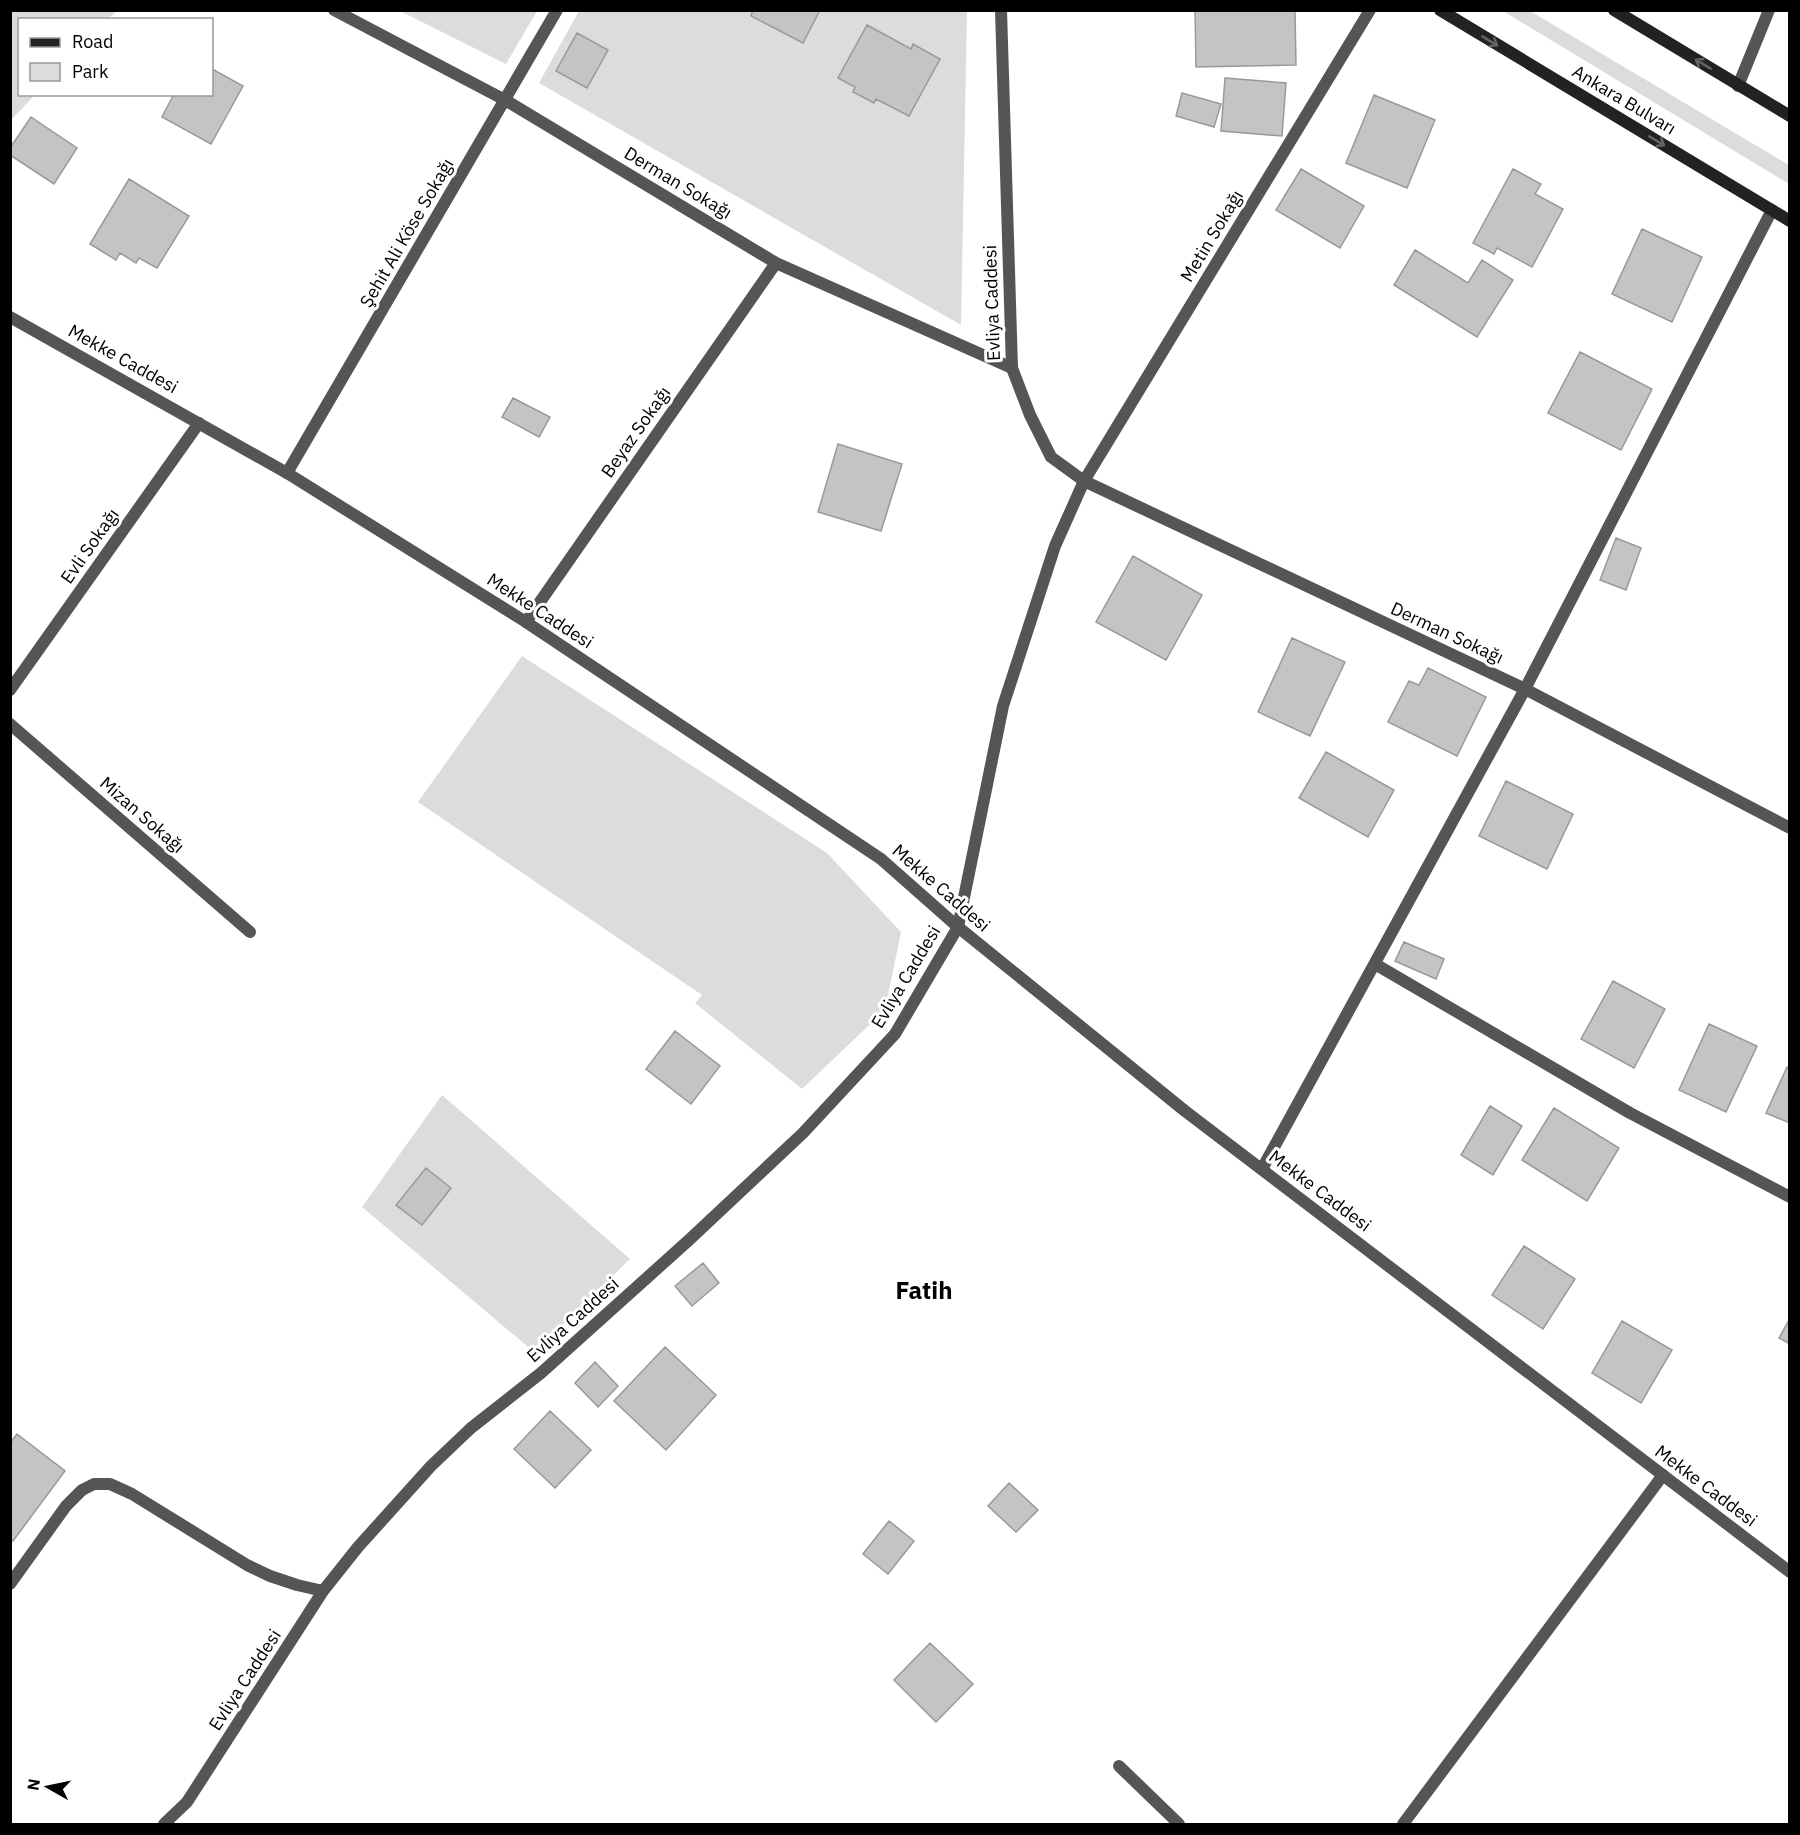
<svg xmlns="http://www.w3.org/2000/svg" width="1800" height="1835" viewBox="0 0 1800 1835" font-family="'IBM Plex Sans',sans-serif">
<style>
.green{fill:#dcdcdc}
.building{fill:#c4c4c4;stroke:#999;stroke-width:1.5}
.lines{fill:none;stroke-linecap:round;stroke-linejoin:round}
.service{stroke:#555;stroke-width:12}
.minor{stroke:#555;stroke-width:12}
.tertiary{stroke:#555;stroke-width:12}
.secondary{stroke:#222;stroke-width:12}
.oneway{stroke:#646464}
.labels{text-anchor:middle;stroke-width:6;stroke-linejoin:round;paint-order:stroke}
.street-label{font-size:18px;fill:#000;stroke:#fff}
.district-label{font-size:24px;font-weight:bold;fill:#000;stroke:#fff}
</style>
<rect width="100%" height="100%" fill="#fff"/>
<path class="green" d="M 11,10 L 117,11 L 108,19 L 20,20 L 20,94 L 35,95 L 11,120 Z
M 400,11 L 537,11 L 506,64 Z
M 579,11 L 967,11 L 961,325 L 539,83 Z
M 1503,11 L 1530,11 L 1789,165 L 1789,184 Z
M 522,656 L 827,853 L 901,932 L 885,1010 L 802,1089 L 695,1003 L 702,995 L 418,802 Z
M 442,1095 L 630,1259 L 553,1334 L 533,1351 L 362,1207 Z"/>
<path class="building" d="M 753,10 L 820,10 L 803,43 L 751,16 Z
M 1195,10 L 1295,10 L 1296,65 L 1196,67 Z
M 867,25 L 911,49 L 913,44 L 940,59 L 909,116 L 876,99 L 874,103 L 853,92 L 855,87 L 838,78 Z
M 577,33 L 608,50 L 587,88 L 556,71 Z
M 212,69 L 243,86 L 211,144 L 162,117 L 174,94 L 212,94 Z
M 1225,78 L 1286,83 L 1282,136 L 1221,131 Z
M 1182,93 L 1221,104 L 1214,127 L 1176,116 Z
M 1374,95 L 1435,120 L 1407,188 L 1346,163 Z
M 31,117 L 77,148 L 54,184 L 10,155 L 10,148 Z
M 1301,169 L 1364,206 L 1340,248 L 1276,210 Z
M 1513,169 L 1541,184 L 1535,194 L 1563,209 L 1532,267 L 1497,248 L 1494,254 L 1473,243 Z
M 129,179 L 189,216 L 157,268 L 139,258 L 136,263 L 120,253 L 116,260 L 90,244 Z
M 1642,229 L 1702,257 L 1672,322 L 1612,294 Z
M 1415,250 L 1468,283 L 1482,260 L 1513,280 L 1477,337 L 1394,285 Z
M 1580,352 L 1652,389 L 1621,450 L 1548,413 Z
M 513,398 L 550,417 L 539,437 L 502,417 Z
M 838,444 L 902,464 L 881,531 L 818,512 Z
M 1616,538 L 1641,548 L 1626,590 L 1600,580 Z
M 1133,556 L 1202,595 L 1166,660 L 1096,622 Z
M 1292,638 L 1345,662 L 1310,736 L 1258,712 Z
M 1428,668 L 1486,697 L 1457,756 L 1388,722 L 1409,681 L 1419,685 Z
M 1326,752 L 1394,790 L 1368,837 L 1299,798 Z
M 1506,781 L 1573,814 L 1547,869 L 1479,836 Z
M 1404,942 L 1444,959 L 1436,979 L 1395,961 Z
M 1613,981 L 1665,1009 L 1634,1068 L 1581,1039 Z
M 1709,1024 L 1757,1046 L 1726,1112 L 1679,1090 Z
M 675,1031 L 720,1066 L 691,1104 L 646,1069 Z
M 1787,1067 L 1790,1069 L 1790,1123 L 1766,1113 Z
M 1490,1106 L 1522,1126 L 1493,1175 L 1461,1155 Z
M 1554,1108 L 1619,1148 L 1587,1201 L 1522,1160 Z
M 426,1168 L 451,1188 L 422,1225 L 396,1205 Z
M 1524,1246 L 1575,1279 L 1543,1329 L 1492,1295 Z
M 703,1263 L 719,1283 L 692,1306 L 675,1286 Z
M 1790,1318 L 1790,1344 L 1779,1338 Z
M 1622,1321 L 1672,1350 L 1641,1403 L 1592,1373 Z
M 665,1347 L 716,1395 L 666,1450 L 614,1401 Z
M 595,1362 L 618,1386 L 598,1407 L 575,1383 Z
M 550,1411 L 591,1450 L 555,1488 L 514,1449 Z
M 17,1434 L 65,1471 L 13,1541 L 10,1539 L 10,1443 Z
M 1009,1483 L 1038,1510 L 1016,1532 L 988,1506 Z
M 889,1521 L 914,1541 L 888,1574 L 863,1554 Z
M 930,1643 L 973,1684 L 936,1722 L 894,1680 Z"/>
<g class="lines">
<path class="service" d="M 10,1584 L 66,1506 L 82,1490 L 94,1484 L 110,1484 L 132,1494 L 247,1565 L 270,1576 L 297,1585 L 323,1591"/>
<path class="minor" d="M 334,10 L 505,100 L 776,263 L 1012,368
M 1370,10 L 1084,481 L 1525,689 L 1790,828
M 1738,86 L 1769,10
M 287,473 L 557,10
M 526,622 L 776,263
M 10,690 L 199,423
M 10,724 L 250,932
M 1375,964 L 1630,1113 L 1790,1197
M 1262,1169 L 1525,689 L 1772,210
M 1119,1766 L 1179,1824
M 1403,1824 L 1663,1475"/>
<path class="tertiary" d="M 10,317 L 287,473 L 526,622 L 881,859 L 958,927 L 1185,1111 L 1790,1572
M 164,1824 L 187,1802 L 323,1591 L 358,1547 L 431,1466 L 471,1428 L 541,1373 L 689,1240 L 803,1133 L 895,1034 L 958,927 L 1003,706 L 1055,546 L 1084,481 L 1051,457 L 1030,415 L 1012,368 L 1001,10"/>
<path class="secondary" d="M 1440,10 L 1790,221
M 1614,10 L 1790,116"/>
</g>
<defs><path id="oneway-shaft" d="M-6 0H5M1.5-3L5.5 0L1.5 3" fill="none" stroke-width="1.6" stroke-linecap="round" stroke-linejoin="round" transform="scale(1.5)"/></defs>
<g class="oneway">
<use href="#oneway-shaft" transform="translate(1490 41) rotate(31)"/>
<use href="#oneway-shaft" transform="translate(1703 64) rotate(-149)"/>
<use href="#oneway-shaft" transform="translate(1657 141) rotate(31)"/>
</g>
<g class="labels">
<g class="street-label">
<text transform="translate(1624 100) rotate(31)" y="6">Ankara Bulvarı</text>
<text transform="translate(678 183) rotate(31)" y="6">Derman Sokağı</text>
<text transform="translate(407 233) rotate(-60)" y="6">Şehit Ali Köse Sokağı</text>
<text transform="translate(1212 236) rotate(-59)" y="6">Metin Sokağı</text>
<text transform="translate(992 303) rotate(-92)" y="6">Evliya Caddesi</text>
<text transform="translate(123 359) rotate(29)" y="6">Mekke Caddesi</text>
<text transform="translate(636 432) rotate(-55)" y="6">Beyaz Sokağı</text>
<text transform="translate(90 546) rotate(-55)" y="6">Evli Sokağı</text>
<text transform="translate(540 611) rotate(33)" y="6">Mekke Caddesi</text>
<text transform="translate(1447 633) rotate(25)" y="6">Derman Sokağı</text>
<text transform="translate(142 815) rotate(41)" y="6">Mizan Sokağı</text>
<text transform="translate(941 888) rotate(41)" y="6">Mekke Caddesi</text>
<text transform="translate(906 977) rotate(-59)" y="6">Evliya Caddesi</text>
<text transform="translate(1320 1191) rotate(37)" y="6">Mekke Caddesi</text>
<text transform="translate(573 1320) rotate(-42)" y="6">Evliya Caddesi</text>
<text transform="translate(1706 1486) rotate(37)" y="6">Mekke Caddesi</text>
<text transform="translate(245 1680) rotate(-57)" y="6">Evliya Caddesi</text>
</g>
<g class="district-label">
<text x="924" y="1299">Fatih</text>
</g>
</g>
<rect width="1800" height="1835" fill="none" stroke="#000000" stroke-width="24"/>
<rect x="18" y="18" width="195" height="78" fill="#ffffff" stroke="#999999" stroke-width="1.5"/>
<rect x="30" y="38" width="30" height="9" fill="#222222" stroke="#999999" stroke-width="1.5"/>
<text x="72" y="48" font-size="18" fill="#000000">Road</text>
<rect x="30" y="63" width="30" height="18" fill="#dcdcdc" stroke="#999999" stroke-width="1.5"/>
<text x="72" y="78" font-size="18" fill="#000000">Park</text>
<g transform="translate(48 1787) rotate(279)" stroke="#ffffff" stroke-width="4.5" paint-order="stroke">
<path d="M0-4.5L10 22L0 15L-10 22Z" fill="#000000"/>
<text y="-9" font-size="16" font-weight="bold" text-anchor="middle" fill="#000000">N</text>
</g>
</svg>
